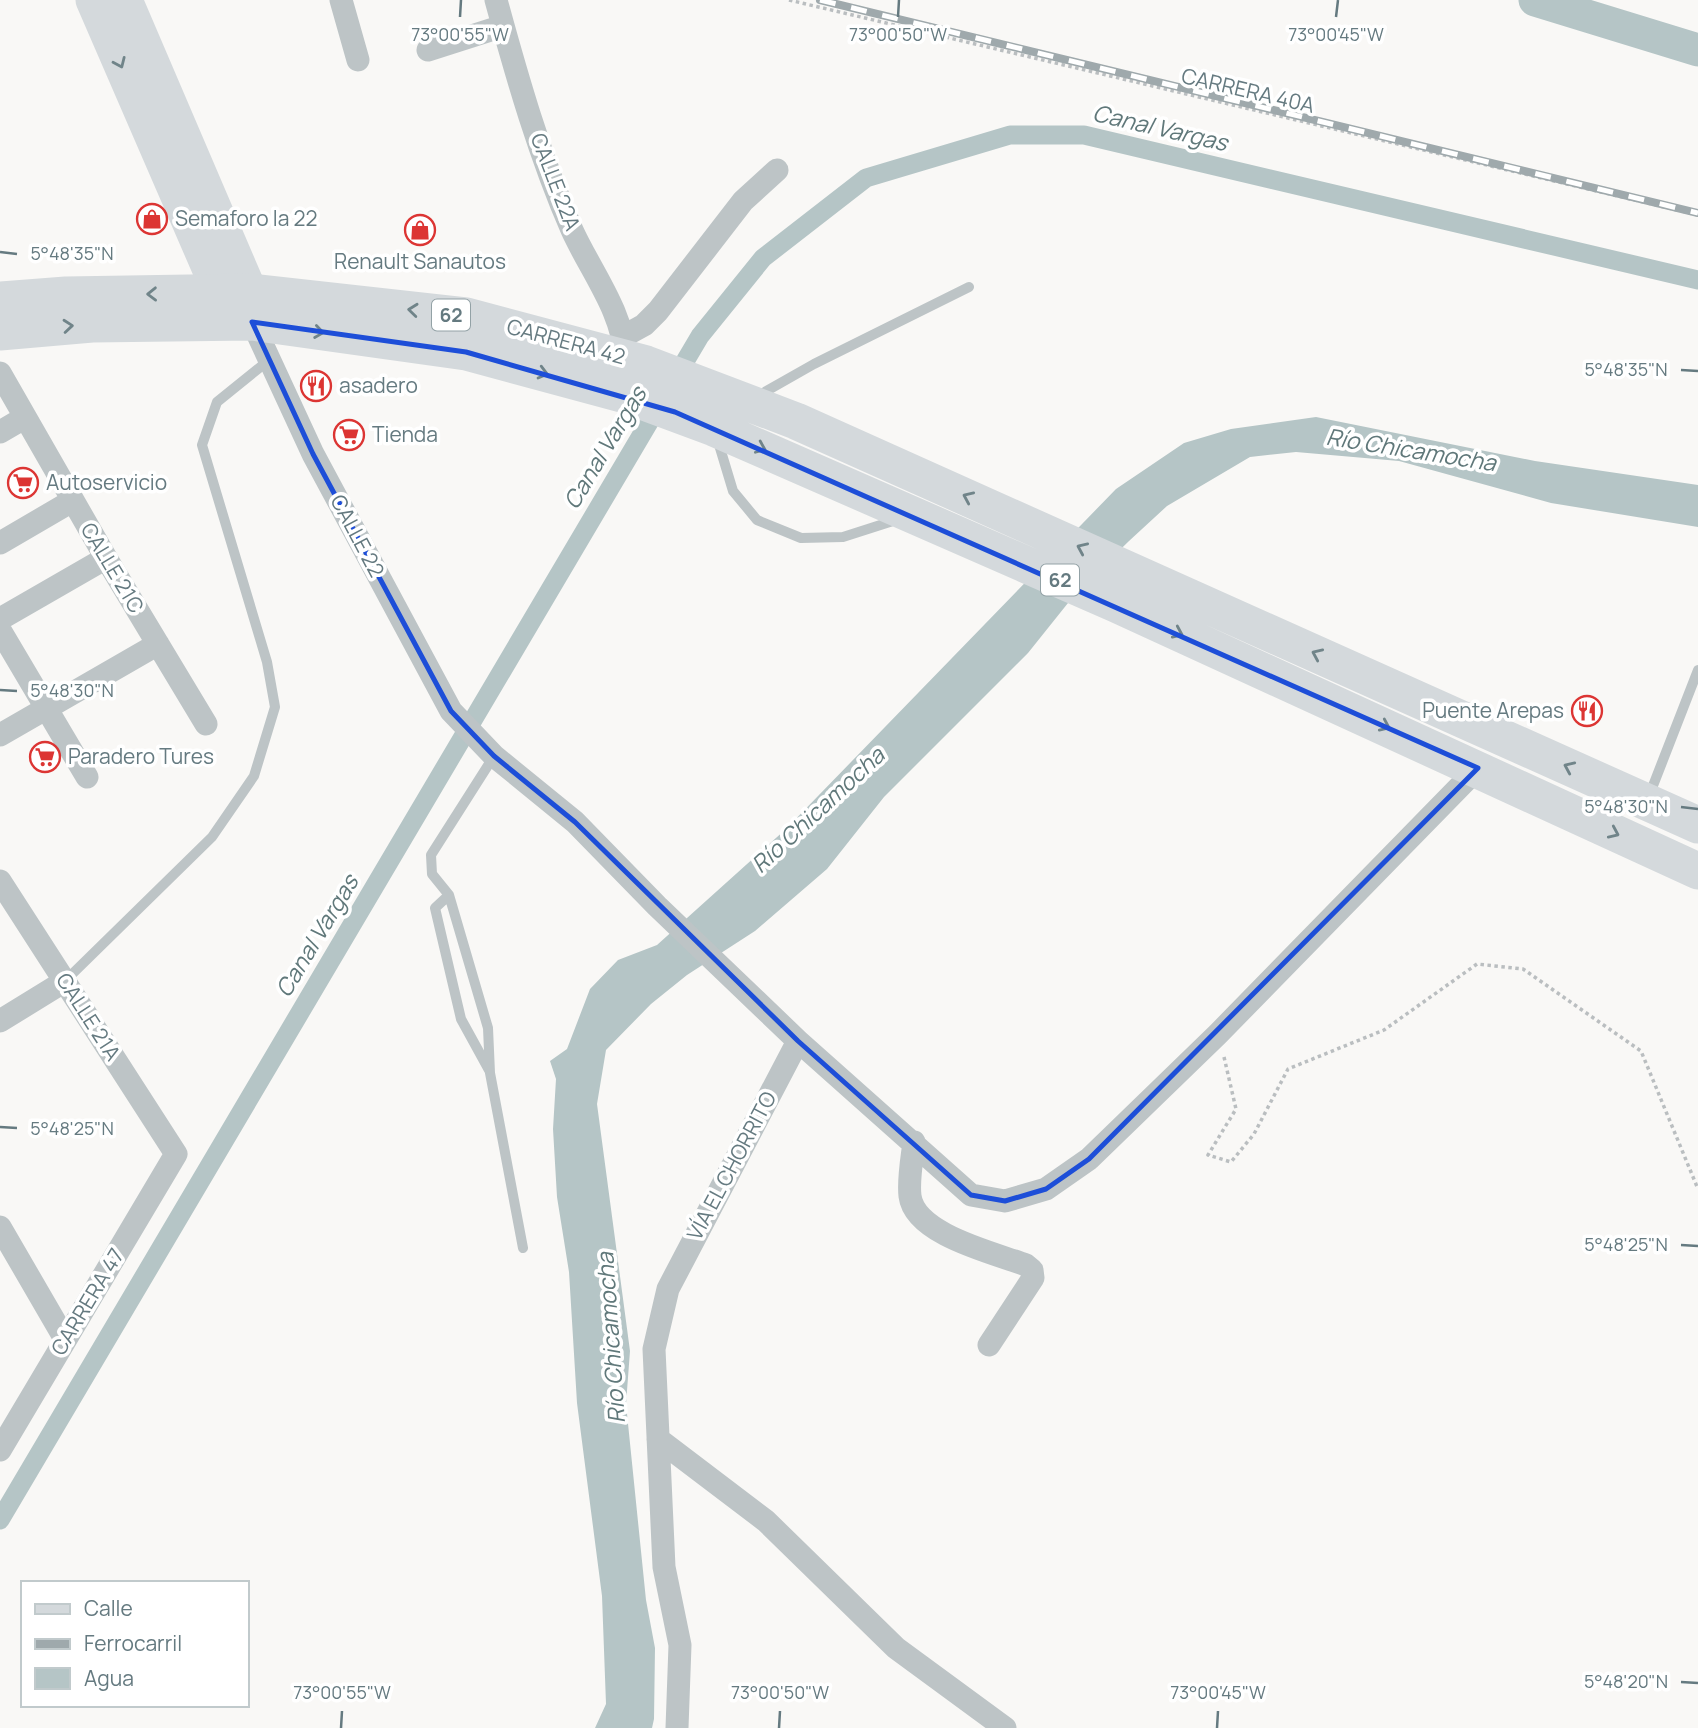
<svg xmlns="http://www.w3.org/2000/svg" width="1698" height="1728" viewBox="0 0 1698 1728" font-family="Manrope,sans-serif">
<style>
.water{fill:#b5c5c6}
.lines{fill:none;stroke-linecap:round;stroke-linejoin:round}
.canal{stroke:#b5c5c6;stroke-width:19}
.river{stroke:#b5c5c6;stroke-width:33}
.path{stroke:#babec0;stroke-width:3.5;stroke-dasharray:3.5 3.5;stroke-linecap:butt}
.service{stroke:#bdc4c6;stroke-width:10}
.minor{stroke:#bdc4c6;stroke-width:23}
.primary{stroke:#d4d9dc;stroke-width:35}
.trunk{stroke:#d4d9dc;stroke-width:37}
.rail-casing{stroke:#9fa9ac;stroke-width:8}
.rail{stroke:#fff;stroke-width:5;stroke-dasharray:16;stroke-linecap:butt}
.oneway{stroke:#708489}
.marked{fill:none;stroke:#1d4ed8;stroke-width:5;stroke-linejoin:round}
.ticks{fill:none;stroke:#657a80;stroke-width:2.5}
.labels{text-anchor:middle;stroke-width:7;stroke-linejoin:round;paint-order:stroke}
.shield{fill:#fff;stroke:#93a2a6;stroke-width:2}
.shield-label{font-size:19px;font-weight:bold;fill:#657a80}
.street-label{font-size:21px;fill:#657a80;stroke:#fff}
.poi-label{font-size:21px;fill:#657a80;stroke:#fff;text-anchor:start}
.water-label{font-size:23px;font-style:italic;fill:#60787a;stroke:#fff}
.ticks-label{font-size:18px;text-anchor:middle;fill:#657a80;stroke:#fff;stroke-width:7;stroke-linejoin:round;paint-order:stroke}
</style>
<rect width="100%" height="100%" fill="#f9f8f6"/>
<path class="water" d="M 1316,417 L 1535,461 L 1698,485 L 1698,527 L 1551,503 L 1399,461 L 1296,452 L 1250,457 L 1167,506 L 1129,541 L 1076,593 L 1028,653 L 884,797 L 827,869 L 755,931 L 687,975 L 651,1004 L 606,1050 L 597,1104 L 630,1351 L 626,1404 L 646,1600 L 655,1648 L 654,1719 L 652,1728 L 595,1728 L 606,1704 L 602,1596 L 577,1403 L 569,1272 L 557,1197 L 553,1129 L 556,1079 L 550,1061 L 567,1049 L 590,989 L 618,960 L 657,945 L 786,829 L 1116,489 L 1184,443 L 1231,429 Z"/>
<g class="lines">
<path class="canal" d="M 0,1520 L 700,336 L 763,258 L 866,178 L 1010,135 L 1084,135 L 1698,280"/>
<path class="river" d="M 1535,0 L 1698,50"/>
<path class="path" d="M 789,0 L 1698,215
M 1224,1057 L 1236,1109 L 1208,1155 L 1231,1162 L 1254,1134 L 1288,1069 L 1384,1030 L 1477,964 L 1523,969 L 1641,1051 L 1698,1189"/>
<path class="service" d="M 756,397 L 814,364 L 969,287
M 717,438 L 733,491 L 757,520 L 801,538 L 843,537 L 896,520
M 494,756 L 431,855 L 432,874 L 449,895 L 488,1028 L 490,1073 L 523,1248
M 1649,796 L 1698,670
M 449,895 L 435,908 L 461,1019 L 489,1070
M 65,981 L 212,837 L 254,776 L 275,707 L 267,662 L 202,445 L 217,402 L 269,360"/>
<path class="minor" d="M 341,0 L 358,60
M 496,0 C 517,77 540,157 572,230 C 590,270 624,313 625,358
M 428,50 L 503,26
M 252,322 L 313,454 L 451,711 L 494,756 L 575,822 L 657,906 L 798,1041 L 668,1289 L 654,1349 L 664,1567 L 680,1645 L 677,1728
M 624,336 L 644,325 L 658,311 L 743,201 L 777,170
M 0,373 L 106,558 L 206,724
M 0,432 L 24,418
M 0,543 L 72,501
M 0,619 L 106,558
M 0,630 L 87,777
M 0,735 L 158,644
M 0,881 L 176,1154 L 0,1450
M 0,1021 L 65,981
M 798,1041 L 971,1195 L 1005,1201 L 1046,1189 L 1089,1159 L 1218,1034 L 1478,768
M 914,1142 C 912,1159 908,1180 910,1196 C 915,1235 995,1253 1026,1265 L 1032,1270 L 1033,1278 L 989,1345
M 0,1227 L 65,1339
M 658,1439 L 766,1521 L 896,1648 L 1005,1728"/>
<path class="primary" d="M 93,0 L 220,293 L 239,311
M 125,0 L 250,292 L 252,319"/>
<path class="trunk" d="M 0,300 L 66,295 L 250,292 L 466,316 L 646,364 L 796,421 L 1698,825
M 0,332 L 92,324 L 252,322 L 466,352 L 625,395 L 714,428 L 1116,604 L 1698,871"/>
<g class="rail-casing">
<path id="rail" d="M 820,0 L 1698,213"/>
</g>
<use href="#rail" class="rail"/>
</g>
<defs><path id="oneway-chevron" d="M-2-3.5L2.5 0L-2 3.5" fill="none" stroke-width="1.6" stroke-linecap="round" stroke-linejoin="round" transform="scale(1.75)"/></defs>
<g class="oneway">
<use href="#oneway-chevron" transform="translate(120 63) rotate(66)"/>
<use href="#oneway-chevron" transform="translate(152 294) rotate(179)"/>
<use href="#oneway-chevron" transform="translate(413 310) rotate(-174)"/>
<use href="#oneway-chevron" transform="translate(68 326) rotate(-5)"/>
<use href="#oneway-chevron" transform="translate(319 332) rotate(8)"/>
<use href="#oneway-chevron" transform="translate(543 373) rotate(15)"/>
<use href="#oneway-chevron" transform="translate(761 448) rotate(23)"/>
<use href="#oneway-chevron" transform="translate(968 497) rotate(-156)"/>
<use href="#oneway-chevron" transform="translate(1082 548) rotate(-156)"/>
<use href="#oneway-chevron" transform="translate(1178 633) rotate(24)"/>
<use href="#oneway-chevron" transform="translate(1317 654) rotate(-156)"/>
<use href="#oneway-chevron" transform="translate(1385 726) rotate(24)"/>
<use href="#oneway-chevron" transform="translate(1569 767) rotate(-156)"/>
<use href="#oneway-chevron" transform="translate(1614 833) rotate(24)"/>
</g>
<path class="marked" d="M 252,322 L 466,352 L 675,412 L 1478,768 L 1089,1159 L 1046,1189 L 1005,1201 L 971,1195 L 798,1041 L 575,822 L 494,756 L 451,711 L 313,454 Z"/>
<path class="ticks" d="M 460,17 L 461,0M 898,17 L 899,0M 1336,17 L 1338,0M 0,252 L 17,254M 1681,370 L 1698,371M 0,690 L 17,691M 1681,807 L 1698,809M 0,1127 L 17,1128M 1681,1245 L 1698,1246M 1681,1682 L 1698,1683M 341,1728 L 342,1711M 779,1728 L 780,1711M 1217,1728 L 1218,1711"/>
<defs>
<g id="shop-ring" transform="scale(1.575)"><circle r="9.5" fill="#fff" stroke="#dc3533" stroke-width="1.5"/><path d="M-5-2.5h2.3a2.7 3.5 0 0 1 5.4 0H5L5.5 6h-11ZM-1.5-2.5h3a1.5 2.3 0 0 0-3 0Z" fill="#dc3533"/></g>
<g id="restaurant-ring" transform="scale(1.575)"><circle r="9.5" fill="#fff" stroke="#dc3533" stroke-width="1.5"/><path d="M-5-6h1v4h1v-4h1v4h1v-4h1v5L-1.5 .5V6h-2V.5L-5-1ZM5-6V6H3V1.5H1.5Q1.5-4 5-6Z" fill="#dc3533"/></g>
<g id="supermarket-ring" transform="scale(1.575)"><circle r="9.5" fill="#fff" stroke="#dc3533" stroke-width="1.5"/><path d="M-6-5.5h2.5l.6 2H6L4.5 2H-2.5L-4.4-4H-6ZM-1.5 3.2a1.3 1.3 0 1 0 .1 0ZM3 3.2a1.3 1.3 0 1 0 .1 0Z" fill="#dc3533"/></g>
</defs>
<g fill-rule="evenodd">
<use href="#shop-ring" x="152" y="219"/>
<use href="#shop-ring" x="420" y="230"/>
<use href="#restaurant-ring" x="316" y="386"/>
<use href="#supermarket-ring" x="349" y="435"/>
<use href="#supermarket-ring" x="23" y="483"/>
<use href="#restaurant-ring" x="1587" y="711"/>
<use href="#supermarket-ring" x="45" y="757"/>
</g>
<g class="labels">
<g class="shield">
<rect x="432" y="299.5" width="38" height="31" rx="5"/>
<rect x="1041" y="564.5" width="38" height="31" rx="5"/>
</g>
<g class="shield-label">
<text x="451" y="322">62</text>
<text x="1060" y="587">62</text>
</g>
<g class="street-label">
<text transform="translate(1248 91) rotate(13)" y="7">CARRERA 40A</text>
<text transform="translate(555 182) rotate(69)" y="7">CALLE 22A</text>
<text transform="translate(566 342) rotate(15)" y="7">CARRERA 42</text>
<text transform="translate(357 536) rotate(62)" y="7">CALLE 22</text>
<text transform="translate(112 568) rotate(59)" y="7">CALLE 21C</text>
<text transform="translate(88 1017) rotate(57)" y="7">CALLE 21A</text>
<text transform="translate(732 1166) rotate(-62)" y="7">VÍA EL CHORRITO</text>
<text transform="translate(88 1302) rotate(-59)" y="7">CARRERA 47</text>
</g>
<g class="poi-label">
<text x="175" y="226">Semaforo la 22</text>
<text x="420" y="269" text-anchor="middle">Renault Sanautos</text>
<text x="339" y="393">asadero</text>
<text x="372" y="442">Tienda</text>
<text x="46" y="490">Autoservicio</text>
<text x="1564" y="718" text-anchor="end">Puente Arepas</text>
<text x="68" y="764">Paradero Tures</text>
</g>
<g class="water-label">
<text transform="translate(1160 128) rotate(13)" y="8">Canal Vargas</text>
<text transform="translate(605 448) rotate(-59)" y="8">Canal Vargas</text>
<text transform="translate(1411 450) rotate(9)" y="8">Río Chicamocha</text>
<text transform="translate(818 810) rotate(-43)" y="8">Río Chicamocha</text>
<text transform="translate(317 936) rotate(-59)" y="8">Canal Vargas</text>
<text transform="translate(611 1338) rotate(-94)" y="8">Río Chicamocha</text>
</g>
</g>
<g class="ticks-label">
<text x="460" y="41">73°00'55"W</text>
<text x="898" y="41">73°00'50"W</text>
<text x="1336" y="41">73°00'45"W</text>
<text x="72" y="260">5°48'35"N</text>
<text x="1626" y="376">5°48'35"N</text>
<text x="72" y="697">5°48'30"N</text>
<text x="1626" y="813">5°48'30"N</text>
<text x="72" y="1135">5°48'25"N</text>
<text x="1626" y="1251">5°48'25"N</text>
<text x="1626" y="1688">5°48'20"N</text>
<text x="342" y="1699">73°00'55"W</text>
<text x="780" y="1699">73°00'50"W</text>
<text x="1218" y="1699">73°00'45"W</text>
</g>
<rect x="21" y="1581" width="228" height="126" fill="#ffffff" stroke="#c1cacc" stroke-width="2"/>
<rect x="35" y="1604" width="35" height="10" fill="#d4d9dc" stroke="#c1cacc" stroke-width="2"/>
<text x="84" y="1616" font-size="21" fill="#657a80">Calle</text>
<rect x="35" y="1639" width="35" height="10" fill="#9fa9ac" stroke="#c1cacc" stroke-width="2"/>
<text x="84" y="1651" font-size="21" fill="#657a80">Ferrocarril</text>
<rect x="35" y="1668" width="35" height="21" fill="#b5c5c6" stroke="#c1cacc" stroke-width="2"/>
<text x="84" y="1686" font-size="21" fill="#657a80">Agua</text>
</svg>
